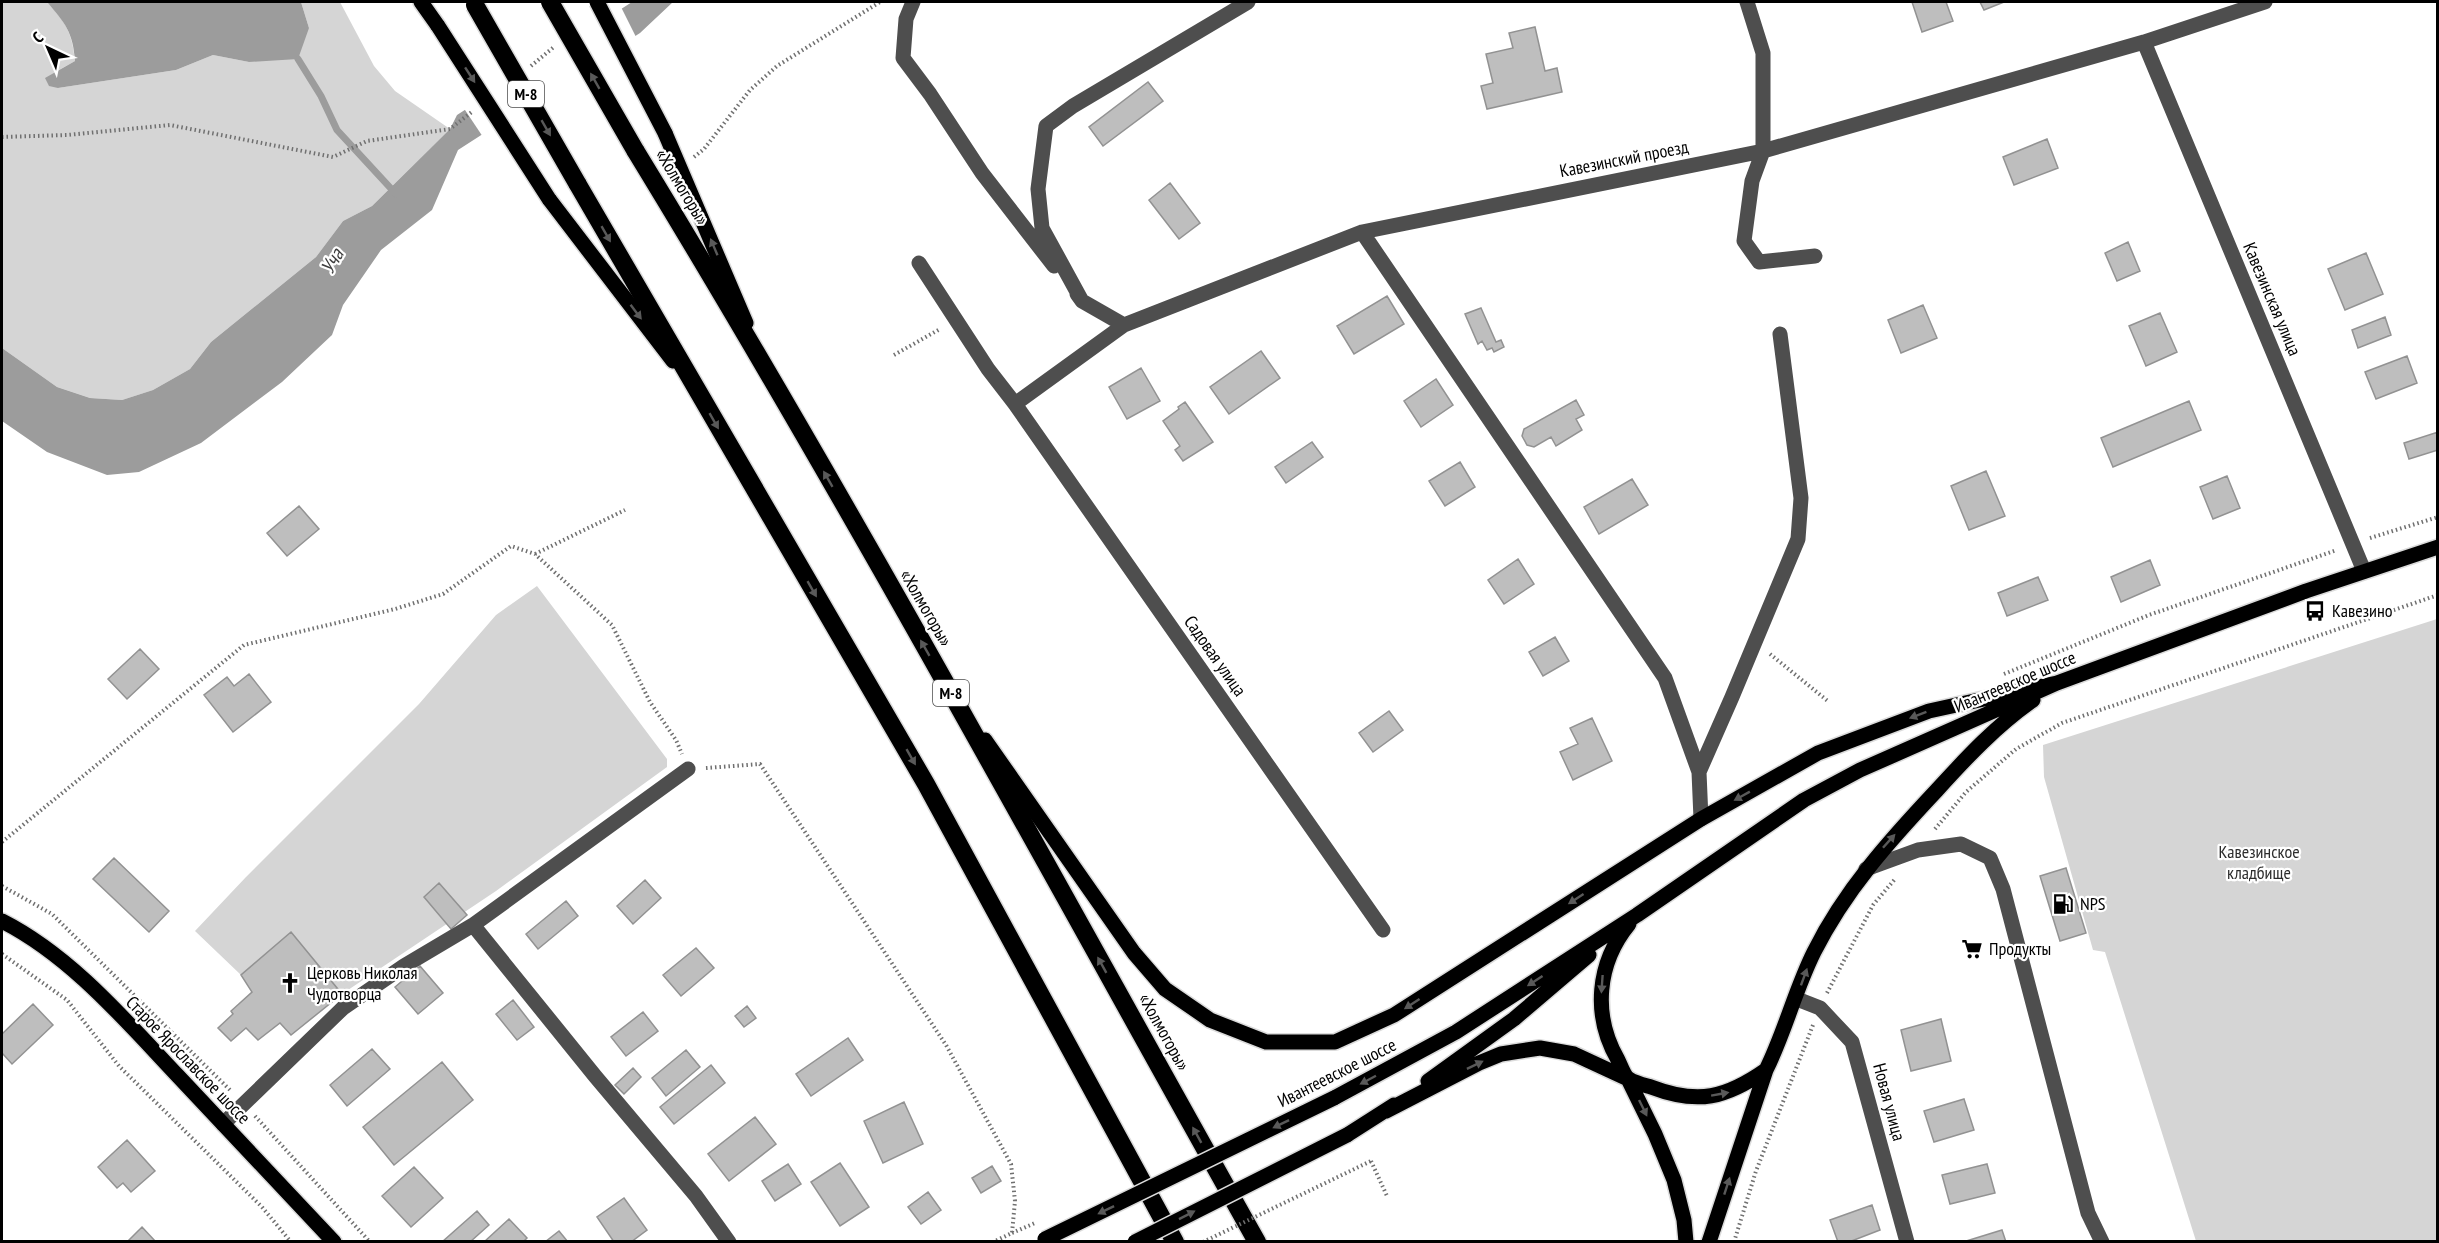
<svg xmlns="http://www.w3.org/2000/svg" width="2439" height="1243" viewBox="0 0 2439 1243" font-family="'PT Sans Narrow',sans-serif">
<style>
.green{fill:#d5d5d5}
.water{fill:#9c9c9c}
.pier{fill:#fff}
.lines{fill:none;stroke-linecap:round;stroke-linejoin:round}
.stream{stroke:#9c9c9c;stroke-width:7}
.building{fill:#bebebe;stroke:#929292;stroke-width:1.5}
.major-casing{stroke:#dbdbdb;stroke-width:18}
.highway-casing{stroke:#dbdbdb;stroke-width:21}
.path{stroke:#707070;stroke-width:4;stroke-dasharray:1.5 3;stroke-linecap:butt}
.minor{stroke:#4e4e4e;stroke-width:15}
.major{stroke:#000;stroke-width:15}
.highway{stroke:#000;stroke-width:18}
.major-bridge-casing{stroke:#dbdbdb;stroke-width:18;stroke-linecap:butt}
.highway-bridge-casing{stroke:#dbdbdb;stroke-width:21;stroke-linecap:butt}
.path-bridge{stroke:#707070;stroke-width:4;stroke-dasharray:1.5 3;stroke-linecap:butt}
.major-bridge{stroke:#000;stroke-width:15}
.highway-bridge{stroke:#000;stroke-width:18}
.oneway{fill:#595959}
.labels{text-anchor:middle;stroke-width:4.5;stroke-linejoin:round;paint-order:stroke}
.shield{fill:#fff;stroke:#4c4c4c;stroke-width:1.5}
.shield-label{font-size:16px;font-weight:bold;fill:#000}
.street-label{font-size:18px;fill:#000;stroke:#fff}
.poi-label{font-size:18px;fill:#000;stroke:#fff;text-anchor:start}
.park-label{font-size:18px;fill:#2c2c2c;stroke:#fff}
.water-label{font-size:20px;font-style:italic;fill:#3d3d3d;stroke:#fff}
</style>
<rect width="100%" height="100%" fill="#fff"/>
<path class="green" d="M 2,2 L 47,2 C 66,23 72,32 75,61 L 57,71 L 58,88 L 176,70 L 213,55 L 249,62 L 309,28 L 301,2 L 340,2 L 374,66 L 395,91 L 450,129 L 372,206 L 343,221 L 316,257 L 211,342 L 190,369 L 153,390 L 122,400 L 90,398 L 57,387 L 2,348 Z
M 537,586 L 667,759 L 667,767 L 496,891 L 342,994 L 241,975 L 195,931 L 246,877 L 419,704 L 496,615 Z
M 2437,619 L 2437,1241 L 2196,1241 L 2105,952 L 2093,950 L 2044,777 L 2043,745 Z"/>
<path class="water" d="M 47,2 L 301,2 L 309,28 L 298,59 L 249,62 L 213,55 L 176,70 L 58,88 L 49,86 L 45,78 L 75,61 C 73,32 65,23 47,2 Z
M 632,2 L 673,2 L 640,33 L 458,150 L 432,210 L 381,250 L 343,305 L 332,335 L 282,382 L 201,443 L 139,472 L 107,475 L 47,452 L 2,421 L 2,348 L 57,387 L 90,398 L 122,400 L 153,390 L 190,369 L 211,342 L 316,257 L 343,221 L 372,206 L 450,129 L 457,115 Z"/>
<path class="pier" d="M 620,5 L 637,39 L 483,137 L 463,107 Z"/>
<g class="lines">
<path class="stream" d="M 298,59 L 321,96 L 337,130 L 396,194"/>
</g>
<path class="building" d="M 1912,2 L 1946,2 L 1953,21 L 1922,32 Z
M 1980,2 L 2004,2 L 1984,10 Z
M 1535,27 L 1545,71 L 1557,68 L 1562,92 L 1487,109 L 1481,86 L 1493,83 L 1486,54 L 1513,48 L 1509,33 Z
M 1148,82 L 1163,101 L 1103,146 L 1089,127 Z
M 2047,139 L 2058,168 L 2014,185 L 2003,157 Z
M 1170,183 L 1200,223 L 1179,239 L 1149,200 Z
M 2128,242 L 2140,271 L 2117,281 L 2105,253 Z
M 2366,253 L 2383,294 L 2345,310 L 2328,269 Z
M 1387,296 L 1404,324 L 1354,354 L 1337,326 Z
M 1923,305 L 1937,338 L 1901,353 L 1888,320 Z
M 1481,308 L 1496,342 L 1501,340 L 1504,347 L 1494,352 L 1492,348 L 1487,350 L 1482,341 L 1478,344 L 1465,314 Z
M 2160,313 L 2177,352 L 2146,366 L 2129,326 Z
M 2385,317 L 2391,335 L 2358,348 L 2352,330 Z
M 1261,351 L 1280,378 L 1229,414 L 1210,387 Z
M 2407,356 L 2417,383 L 2376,399 L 2365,372 Z
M 1141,368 L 1160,401 L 1127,419 L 1109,387 Z
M 1436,379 L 1453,405 L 1421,427 L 1404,401 Z
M 1576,400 L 1584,415 L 1576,419 L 1582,430 L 1556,446 L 1551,437 L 1534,447 L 1527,445 L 1522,436 L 1524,429 Z
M 2189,401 L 2201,430 L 2113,467 L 2101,438 Z
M 1185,402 L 1213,442 L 1183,461 L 1175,450 L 1180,446 L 1163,421 L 1179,409 L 1178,407 Z
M 2438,432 L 2438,450 L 2409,459 L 2404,443 Z
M 1312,442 L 1323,457 L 1286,483 L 1275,467 Z
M 1460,462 L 1475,487 L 1445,506 L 1429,481 Z
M 1986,471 L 2005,516 L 1969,530 L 1951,486 Z
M 2227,476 L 2240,508 L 2213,519 L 2200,487 Z
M 1632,479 L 1648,505 L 1599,534 L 1584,507 Z
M 299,506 L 319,529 L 287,556 L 267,533 Z
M 1518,559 L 1534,584 L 1504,604 L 1488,580 Z
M 2150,560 L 2160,585 L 2121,602 L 2111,577 Z
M 2038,577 L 2048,600 L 2007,616 L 1998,593 Z
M 1555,637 L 1569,661 L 1543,676 L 1529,652 Z
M 140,649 L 159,669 L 127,699 L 108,679 Z
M 249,674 L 271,702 L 233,732 L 204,695 L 227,677 L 234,686 Z
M 1389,711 L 1403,730 L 1373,752 L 1359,733 Z
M 1592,718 L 1612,761 L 1573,780 L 1560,752 L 1578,744 L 1570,728 Z
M 114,858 L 169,911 L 149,932 L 93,879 Z
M 2066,868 L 2086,933 L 2060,941 L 2040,876 Z
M 645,880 L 661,898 L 633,924 L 617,906 Z
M 439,883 L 467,915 L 451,929 L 424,897 Z
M 566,901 L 578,916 L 538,949 L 526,934 Z
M 291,932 L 342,994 L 291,1035 L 280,1023 L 258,1040 L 246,1028 L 231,1041 L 218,1028 L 233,1014 L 231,1011 L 252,992 L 241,975 Z
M 696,948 L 714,968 L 681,996 L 663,975 Z
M 420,966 L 443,993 L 418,1014 L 395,987 Z
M 513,1000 L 534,1027 L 517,1040 L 496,1014 Z
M 33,1004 L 53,1025 L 12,1064 L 2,1053 L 2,1034 Z
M 747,1006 L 756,1018 L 744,1027 L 735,1016 Z
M 643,1012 L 658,1031 L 626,1056 L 611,1037 Z
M 1941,1019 L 1951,1061 L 1911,1071 L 1901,1030 Z
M 848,1038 L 863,1060 L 811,1096 L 796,1074 Z
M 372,1049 L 390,1069 L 347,1106 L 330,1085 Z
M 686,1050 L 700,1067 L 666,1096 L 652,1078 Z
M 442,1062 L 473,1100 L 394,1165 L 363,1127 Z
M 711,1065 L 725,1083 L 674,1124 L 660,1107 Z
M 633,1068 L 641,1077 L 624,1094 L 615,1085 Z
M 1964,1099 L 1974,1130 L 1934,1142 L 1924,1111 Z
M 904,1102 L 923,1144 L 883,1163 L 864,1121 Z
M 755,1117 L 776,1144 L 729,1181 L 708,1154 Z
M 127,1140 L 155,1171 L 131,1192 L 123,1183 L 117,1188 L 98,1167 Z
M 840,1163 L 869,1207 L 840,1226 L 811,1182 Z
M 788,1164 L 801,1184 L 775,1201 L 762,1181 Z
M 1987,1164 L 1995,1193 L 1950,1204 L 1942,1175 Z
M 992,1166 L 1001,1181 L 981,1193 L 972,1178 Z
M 414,1167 L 443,1198 L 411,1227 L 382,1196 Z
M 928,1192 L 941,1210 L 921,1224 L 908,1207 Z
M 624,1198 L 647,1230 L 631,1242 L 614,1242 L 597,1217 Z
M 1872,1205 L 1880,1230 L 1849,1242 L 1838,1242 L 1830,1220 Z
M 477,1211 L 489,1225 L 470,1242 L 442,1242 Z
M 509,1219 L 527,1238 L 523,1242 L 484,1242 Z
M 142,1227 L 156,1242 L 127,1242 Z
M 2002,1230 L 2006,1242 L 1963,1242 Z
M 559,1231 L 568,1242 L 545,1242 Z"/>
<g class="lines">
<g class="major-casing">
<path id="major" d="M 421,2 L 438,26
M 665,133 L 746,323
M 549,199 L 673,361
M 985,740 L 1134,953 L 1165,989 L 1210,1020 L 1266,1042 L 1335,1042 L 1394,1015 L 1701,819 L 1818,753 L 1929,711 L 2057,683
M 2,921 C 71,956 125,1020 178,1076 C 230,1131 282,1186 334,1242
M 1629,924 C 1597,963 1592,1015 1618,1060 C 1621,1066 1624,1076 1629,1079 C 1635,1083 1644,1085 1651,1087 C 1698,1105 1726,1098 1766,1070
M 1428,1081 L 1514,1019 L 1589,955
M 1334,1098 L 1456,1032 L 1637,915 L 1804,800 L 1860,770 L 2057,683 L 2306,591 L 2438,547
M 1386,1111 L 1479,1063 L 1501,1054 L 1540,1048 L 1574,1054 L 1628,1079 L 1655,1134 L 1674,1180 L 1684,1220 L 1686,1242
M 1347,1135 L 1394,1105
M 1709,1242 L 1766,1070 C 1785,1032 1795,990 1814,952 C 1845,890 1890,840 1937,790 C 1967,757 1997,725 2033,700"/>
</g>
<g class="highway-casing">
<path id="highway" d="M 635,150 C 853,507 1052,876 1257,1242
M 577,183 L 926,784 L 1175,1242"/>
</g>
<path class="path" d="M 531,66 L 555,46
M 2,137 L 67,135 L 170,125 L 333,157 L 367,141 L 450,129 L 473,111
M 694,157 L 704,149 L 750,90 L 777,66 L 880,2
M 894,355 L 940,329
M 2370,538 L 2438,517
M 535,554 L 625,510
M 1770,654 L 1829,702
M 2004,674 L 2149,615 L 2337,550
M 706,768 L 760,764 L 946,1045 L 1011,1164 L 1015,1201 L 1012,1233 L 993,1242
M 1935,829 L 1966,792 L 2016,749 L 2062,723 L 2438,595
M 2,842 L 244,645 L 395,609 L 443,594 L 511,546 L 535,554 L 612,625 L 650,702 L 676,740 L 682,754
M 2,886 L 52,914 L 231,1091
M 2,954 L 67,1000 L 119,1066 L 262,1207 L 291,1242
M 1827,993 L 1873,905 L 1895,879
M 255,1116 L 370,1242
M 1371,1161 L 1387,1196
M 1734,1242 L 1756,1171 L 1813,1025"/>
<path class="minor" d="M 913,2 L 906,19 L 903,58 L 930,94 L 982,173 L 1054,266
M 1747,2 L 1763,53 L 1763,151 L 1752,181 L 1744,241 L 1759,262 L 1815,256
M 2144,42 L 2364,571
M 1362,232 L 1665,678 L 1699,772
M 919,263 L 988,369 L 1015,404 L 1383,930
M 1077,294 L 1082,301 L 1124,325
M 1082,301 L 1042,228 L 1038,189 L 1046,126 L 1073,106 L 1248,2
M 1015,404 L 1124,325 L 1362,232 L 1763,151 L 2144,42 L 2265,2
M 688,769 L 473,925 L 595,1076 L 696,1196 L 729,1242
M 1701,819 L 1699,772 L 1732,697 L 1798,539 L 1801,498 L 1780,334
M 1866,869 L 1918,850 L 1961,844 L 1990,858 L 2003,889 L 2088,1213 L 2102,1242
M 1797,999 L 1820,1008 L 1852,1042 L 1907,1242
M 223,1124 L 343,1008 L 404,966 L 473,925"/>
<use href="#major" class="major"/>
<use href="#highway" class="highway"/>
<g class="major-bridge-casing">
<path id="major-bridge" d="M 597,2 L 665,133
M 438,26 L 549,199
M 1045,1239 L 1334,1098
M 1135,1242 L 1347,1135"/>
</g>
<g class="highway-bridge-casing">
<path id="highway-bridge" d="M 550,2 L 635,150
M 475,5 L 577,183"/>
</g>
<path class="path-bridge" d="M 1012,1233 L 1035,1223
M 1203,1242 L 1371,1161"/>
<use href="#major-bridge" class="major-bridge"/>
<use href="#highway-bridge" class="highway-bridge"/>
</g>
<defs><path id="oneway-solid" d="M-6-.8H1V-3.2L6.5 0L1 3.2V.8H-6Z" transform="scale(1.5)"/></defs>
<g class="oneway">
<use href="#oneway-solid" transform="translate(470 75) rotate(57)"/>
<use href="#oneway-solid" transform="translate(595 81) rotate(-120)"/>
<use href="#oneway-solid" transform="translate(546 128) rotate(60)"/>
<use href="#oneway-solid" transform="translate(606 234) rotate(60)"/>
<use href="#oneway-solid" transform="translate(714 247) rotate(-113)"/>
<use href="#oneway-solid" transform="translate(636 312) rotate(53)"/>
<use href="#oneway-solid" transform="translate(714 421) rotate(60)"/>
<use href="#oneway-solid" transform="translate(828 479) rotate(-120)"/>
<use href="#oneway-solid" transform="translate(812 589) rotate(60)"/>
<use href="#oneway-solid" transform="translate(925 648) rotate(-120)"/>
<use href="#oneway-solid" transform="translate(1918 715) rotate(159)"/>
<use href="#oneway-solid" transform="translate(911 757) rotate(60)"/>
<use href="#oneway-solid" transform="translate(1742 796) rotate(151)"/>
<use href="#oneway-solid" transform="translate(1889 841) rotate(-48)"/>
<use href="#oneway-solid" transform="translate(1576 899) rotate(147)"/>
<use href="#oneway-solid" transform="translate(1102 965) rotate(-119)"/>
<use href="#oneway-solid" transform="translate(1804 977) rotate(-70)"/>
<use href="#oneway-solid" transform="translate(1535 981) rotate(147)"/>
<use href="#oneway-solid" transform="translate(1602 984) rotate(94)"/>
<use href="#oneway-solid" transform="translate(1412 1004) rotate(147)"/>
<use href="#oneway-solid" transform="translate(1475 1065) rotate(-26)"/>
<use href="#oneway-solid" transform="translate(1368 1080) rotate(152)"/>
<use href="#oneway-solid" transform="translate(1720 1094) rotate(-10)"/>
<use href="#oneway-solid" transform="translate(1643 1108) rotate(64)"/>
<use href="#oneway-solid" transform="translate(1281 1124) rotate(154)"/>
<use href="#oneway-solid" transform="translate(1197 1135) rotate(-119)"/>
<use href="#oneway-solid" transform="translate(1727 1186) rotate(-72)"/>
<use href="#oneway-solid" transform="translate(1106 1210) rotate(154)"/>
<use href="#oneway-solid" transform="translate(1187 1215) rotate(-27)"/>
</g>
<defs>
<g id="bus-bare" transform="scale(1.62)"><path d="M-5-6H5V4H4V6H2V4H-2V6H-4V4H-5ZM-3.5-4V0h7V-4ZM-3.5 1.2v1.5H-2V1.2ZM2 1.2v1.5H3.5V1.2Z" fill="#000" stroke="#fff" stroke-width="2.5" paint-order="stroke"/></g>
<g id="fuel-bare" transform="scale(1.62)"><path d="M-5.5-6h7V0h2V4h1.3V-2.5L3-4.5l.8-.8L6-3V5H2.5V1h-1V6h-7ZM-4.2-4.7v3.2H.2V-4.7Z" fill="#000" stroke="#fff" stroke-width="2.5" paint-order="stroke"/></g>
<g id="supermarket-bare" transform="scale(1.62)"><path d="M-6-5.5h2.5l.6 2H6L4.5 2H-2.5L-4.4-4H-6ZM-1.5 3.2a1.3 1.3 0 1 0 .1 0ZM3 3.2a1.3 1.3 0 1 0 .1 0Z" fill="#000" stroke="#fff" stroke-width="2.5" paint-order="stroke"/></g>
<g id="church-bare" transform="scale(1.62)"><path d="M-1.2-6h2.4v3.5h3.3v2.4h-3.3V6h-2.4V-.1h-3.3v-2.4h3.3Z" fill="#000" stroke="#fff" stroke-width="2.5" paint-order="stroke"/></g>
</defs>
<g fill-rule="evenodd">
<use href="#bus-bare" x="2315" y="611"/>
<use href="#fuel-bare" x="2063" y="904"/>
<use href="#supermarket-bare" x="1972" y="949"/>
<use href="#church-bare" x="290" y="983"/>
</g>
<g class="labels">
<g class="shield">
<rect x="508" y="81" width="36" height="26" rx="4.5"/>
<rect x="933" y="680" width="36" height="26" rx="4.5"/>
</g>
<g class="shield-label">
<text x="526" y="100">М-8</text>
<text x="951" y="699">М-8</text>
</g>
<g class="street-label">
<text transform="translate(1624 159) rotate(-11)" y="6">Кавезинский проезд</text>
<text transform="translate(682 187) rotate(59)" y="6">«Холмогоры»</text>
<text transform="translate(2272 299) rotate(67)" y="6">Кавезинская улица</text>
<text transform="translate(926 608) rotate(60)" y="6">«Холмогоры»</text>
<text transform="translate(1215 656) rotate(55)" y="6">Садовая улица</text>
<text transform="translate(2015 682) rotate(-23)" y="6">Ивантеевское шоссе</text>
<text transform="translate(1164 1032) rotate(61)" y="6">«Холмогоры»</text>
<text transform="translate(188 1060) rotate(46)" y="6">Старое Ярославское шоссе</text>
<text transform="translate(1337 1073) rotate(-27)" y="6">Ивантеевское шоссе</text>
<text transform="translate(1889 1102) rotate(75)" y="6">Новая улица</text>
</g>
<g class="poi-label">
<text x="2332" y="617">Кавезино</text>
<text x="2080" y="910">NPS</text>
<text x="1989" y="955">Продукты</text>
<text x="307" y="979">Церковь Николая<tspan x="307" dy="21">Чудотворца</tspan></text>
</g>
<g class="park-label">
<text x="2259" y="858">Кавезинское<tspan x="2259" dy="21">кладбище</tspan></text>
</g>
<g class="water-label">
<text transform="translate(332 261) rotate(-60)" y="7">Уча</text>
</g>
</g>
<rect width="2439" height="1243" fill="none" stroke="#000000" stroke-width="6"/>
<g transform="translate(48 48) rotate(316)" stroke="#ffffff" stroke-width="4.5" paint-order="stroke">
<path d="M0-4.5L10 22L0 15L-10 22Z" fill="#000000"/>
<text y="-9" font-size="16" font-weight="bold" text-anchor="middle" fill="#000000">С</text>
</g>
</svg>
